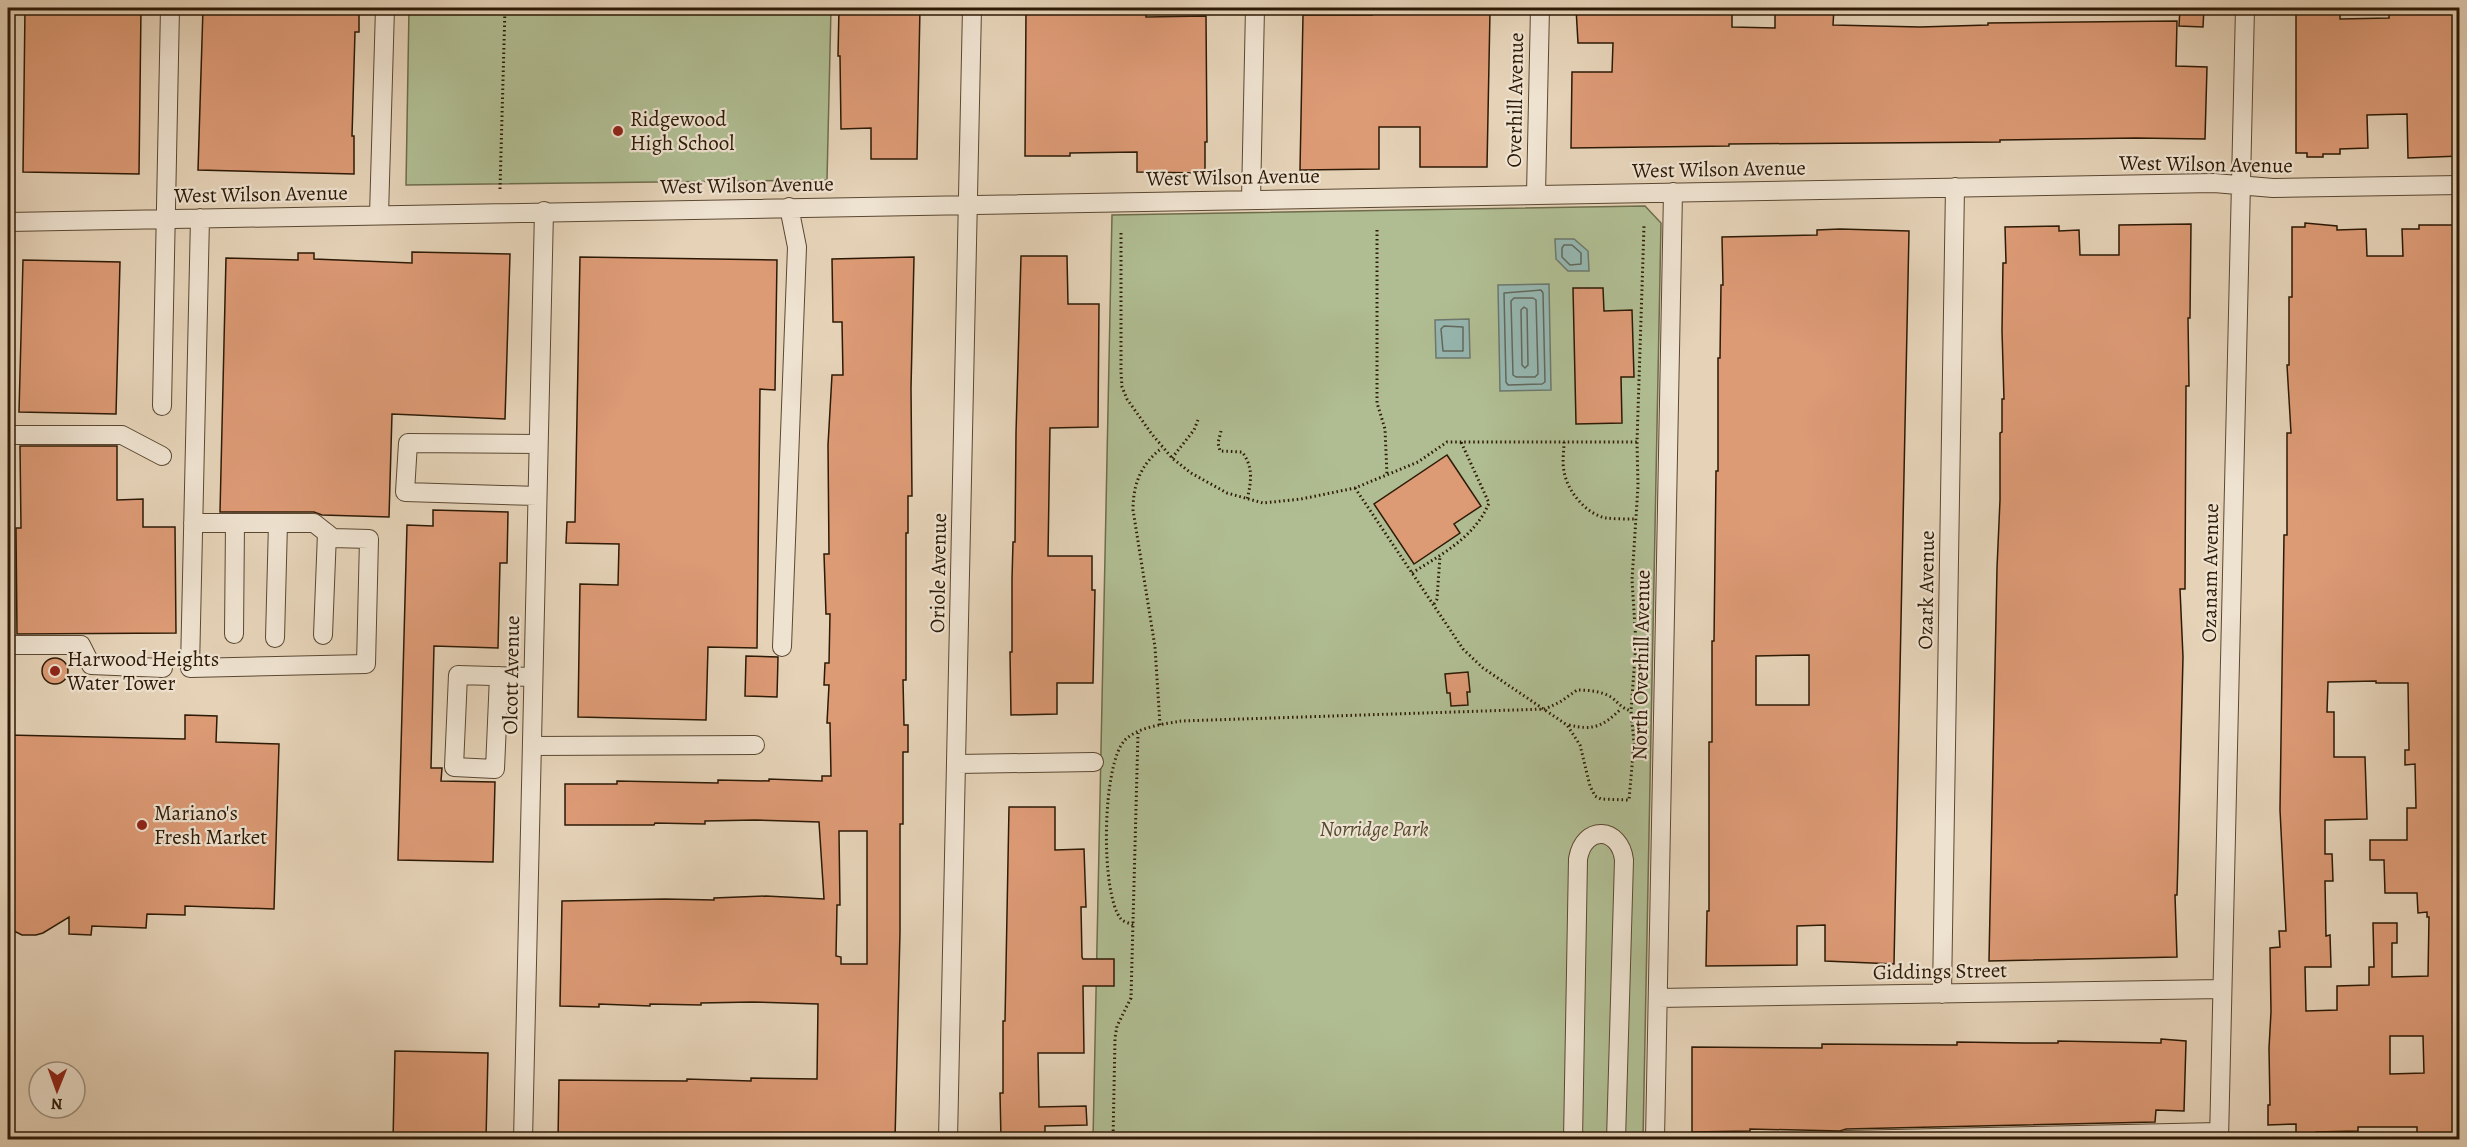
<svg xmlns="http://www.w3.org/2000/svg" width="2467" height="1147" viewBox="0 0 2467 1147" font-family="Alegreya,serif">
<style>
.green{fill:#b0bd92;stroke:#6e6c4c;stroke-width:1.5}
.water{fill:#96b7b1;stroke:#6c786d;stroke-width:1.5}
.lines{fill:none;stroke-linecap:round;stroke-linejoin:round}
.shore{stroke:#62685c;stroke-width:1.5}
.building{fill:#dc9a75;stroke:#2d1a06;stroke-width:1.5;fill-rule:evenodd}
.minor-casing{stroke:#5b4832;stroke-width:20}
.path{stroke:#2d1a06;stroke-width:3;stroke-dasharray:1.5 3;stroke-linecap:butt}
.minor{stroke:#eee2d0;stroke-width:18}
.poi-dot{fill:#8f2418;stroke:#eee2d0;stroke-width:2}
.labels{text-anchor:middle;stroke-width:4.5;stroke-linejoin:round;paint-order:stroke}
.street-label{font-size:21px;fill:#2d1a06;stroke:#eee2d0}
.poi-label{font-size:21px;fill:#2d1a06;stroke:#eee2d0;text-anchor:start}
.park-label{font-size:21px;font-style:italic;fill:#544b30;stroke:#eee2d0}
</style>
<rect width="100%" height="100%" fill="#e5d2b7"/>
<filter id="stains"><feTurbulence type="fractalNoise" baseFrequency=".00333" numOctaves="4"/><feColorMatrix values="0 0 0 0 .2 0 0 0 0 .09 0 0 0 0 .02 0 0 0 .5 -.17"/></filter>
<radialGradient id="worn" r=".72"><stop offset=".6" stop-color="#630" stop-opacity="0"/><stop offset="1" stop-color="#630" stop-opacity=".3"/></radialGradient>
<path class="green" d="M 409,8 L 831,8 L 827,180 L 406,185 Z
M 1645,206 L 1661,223 L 1643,1139 L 1093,1140 L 1112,215 Z"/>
<path class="water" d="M 1555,239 L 1574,239 L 1588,251 L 1589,271 L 1568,271 L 1556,259 Z
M 1549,284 L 1551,390 L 1500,391 L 1498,285 Z
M 1469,319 L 1470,358 L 1436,358 L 1435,320 Z"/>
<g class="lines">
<path class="shore" d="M 1564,245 L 1572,245 L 1581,253 L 1581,264 L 1570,265 L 1562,257 L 1562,248 Z
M 1541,290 L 1543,293 L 1545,382 L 1542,384 L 1508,385 L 1506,382 L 1504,293 Z
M 1514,298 L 1533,298 L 1536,300 L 1538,374 L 1535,377 L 1516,377 L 1513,375 L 1511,301 Z
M 1524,307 L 1527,309 L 1528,365 L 1525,368 L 1522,365 L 1521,310 Z
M 1444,326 L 1463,327 L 1463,351 L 1443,351 L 1441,329 Z"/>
</g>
<path class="building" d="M 25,8 L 141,8 L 139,174 L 23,172 Z
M 203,8 L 359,8 L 359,32 L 355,32 L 352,136 L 354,136 L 354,174 L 198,170 Z
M 839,8 L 920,8 L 917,159 L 871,159 L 871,128 L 841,129 L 840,56 L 838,56 Z
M 1026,8 L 1109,8 L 1109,11 L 1146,11 L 1146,17 L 1206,16 L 1207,142 L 1205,142 L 1205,173 L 1137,172 L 1137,152 L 1070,153 L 1070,156 L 1025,156 Z
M 1371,8 L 1423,8 L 1423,12 L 1490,11 L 1487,167 L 1420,167 L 1420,127 L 1379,127 L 1379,169 L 1300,170 L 1303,15 L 1372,15 Z
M 1576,8 L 1732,8 L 1732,27 L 1775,28 L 1775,8 L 1834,8 L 1833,25 L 1920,27 L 1988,25 L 1988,23 L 2177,21 L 2176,66 L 2207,67 L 2205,139 L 2136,138 L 2000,140 L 2000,142 L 1729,144 L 1729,146 L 1571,148 L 1572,72 L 1612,72 L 1613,43 L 1578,43 Z
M 2180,8 L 2204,8 L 2203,27 L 2179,26 Z
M 2296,8 L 2340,8 L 2340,19 L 2389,18 L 2389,8 L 2460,8 L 2460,156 L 2408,158 L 2407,114 L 2367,115 L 2368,148 L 2340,149 L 2340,154 L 2323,154 L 2323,157 L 2307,157 L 2307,153 L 2296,153 Z
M 2305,223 L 2337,226 L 2337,230 L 2366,229 L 2367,256 L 2403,256 L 2402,229 L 2419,229 L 2419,225 L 2460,225 L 2460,790 L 2458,869 L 2453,869 L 2455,976 L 2457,976 L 2456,1140 L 2417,1140 L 2417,1127 L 2358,1127 L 2358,1131 L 2316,1132 L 2315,1140 L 2296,1140 L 2296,1124 L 2268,1125 L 2268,1105 L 2270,1105 L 2269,1048 L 2271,1012 L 2270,948 L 2280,947 L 2279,931 L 2286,931 L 2280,810 L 2284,535 L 2287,535 L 2287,433 L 2291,433 L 2287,365 L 2289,365 L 2289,297 L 2292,297 L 2292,227 L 2305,227 ZM 2376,681 L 2376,683 L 2408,683 L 2409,750 L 2405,750 L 2405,765 L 2415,764 L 2416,808 L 2407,808 L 2407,840 L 2370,840 L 2370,860 L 2384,860 L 2385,893 L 2417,893 L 2418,913 L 2427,912 L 2427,917 L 2429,917 L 2428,976 L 2392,977 L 2392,943 L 2397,943 L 2397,923 L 2373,923 L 2374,967 L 2369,967 L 2369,985 L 2337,986 L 2337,1010 L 2306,1011 L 2305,967 L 2331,967 L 2330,935 L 2326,936 L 2325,881 L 2333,881 L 2332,854 L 2325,854 L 2325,820 L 2367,819 L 2365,757 L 2334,757 L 2334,712 L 2327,712 L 2328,682 ZM 2390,1036 L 2423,1036 L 2424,1073 L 2390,1074 Z
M 2191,224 L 2190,318 L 2188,318 L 2189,386 L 2186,386 L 2185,589 L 2180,589 L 2183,657 L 2178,859 L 2177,895 L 2175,895 L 2177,957 L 1989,961 L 1997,568 L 2000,500 L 2000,433 L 2002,432 L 2002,399 L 2004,399 L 2002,331 L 2003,263 L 2006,263 L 2005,227 L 2059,226 L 2059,231 L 2079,230 L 2080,255 L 2119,255 L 2119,225 Z
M 1840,229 L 1909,231 L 1894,964 L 1825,961 L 1825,925 L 1797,926 L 1797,965 L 1706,966 L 1707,911 L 1709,911 L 1709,742 L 1712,742 L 1712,641 L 1714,641 L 1716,471 L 1718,471 L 1718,358 L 1720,358 L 1721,285 L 1723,285 L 1722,237 L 1817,235 L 1817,230 ZM 1809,655 L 1809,705 L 1756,705 L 1756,656 Z
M 412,252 L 510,254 L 505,419 L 392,414 L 389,517 L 322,515 L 314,512 L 220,512 L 226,258 L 298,260 L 298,253 L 314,253 L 314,259 L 412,263 Z
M 1021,256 L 1067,256 L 1068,304 L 1099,304 L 1098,427 L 1050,428 L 1048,556 L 1092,556 L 1092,590 L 1095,590 L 1093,683 L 1057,683 L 1057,714 L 1011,715 L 1010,652 L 1012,652 L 1012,579 L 1013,542 L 1015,542 L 1016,433 Z
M 580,257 L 777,260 L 775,390 L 760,389 L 757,648 L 708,647 L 706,720 L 578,717 L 580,584 L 618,585 L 619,544 L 566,543 L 567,522 L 575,522 Z
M 914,257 L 911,388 L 912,496 L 908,496 L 908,533 L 906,533 L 906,680 L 903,680 L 904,725 L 908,725 L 908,752 L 903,752 L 903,824 L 900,824 L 900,932 L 895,1140 L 558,1140 L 559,1080 L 687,1081 L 687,1079 L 751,1081 L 751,1078 L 817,1079 L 818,1004 L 752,1002 L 701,1003 L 701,1005 L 650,1004 L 650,1006 L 599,1004 L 599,1007 L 560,1006 L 562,901 L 665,899 L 714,900 L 714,898 L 766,896 L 824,899 L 819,822 L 755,820 L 705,821 L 705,824 L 655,823 L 654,825 L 565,825 L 565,784 L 617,784 L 617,781 L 718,783 L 718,780 L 769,781 L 769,779 L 822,781 L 822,776 L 831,776 L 830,723 L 827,723 L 829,685 L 824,685 L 825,663 L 829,663 L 830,614 L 826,614 L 824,554 L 829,554 L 828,445 L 832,375 L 843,375 L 842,322 L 833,322 L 832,259 ZM 839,831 L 867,831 L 867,964 L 841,964 L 841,957 L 836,956 L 837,905 L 840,905 Z
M 23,260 L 120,262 L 116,414 L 19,412 Z
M 1573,288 L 1603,288 L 1604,311 L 1632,310 L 1634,377 L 1621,377 L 1622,423 L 1576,424 Z
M 20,446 L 117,446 L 117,500 L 143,499 L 143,527 L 175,527 L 176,633 L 17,634 L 16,528 L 21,528 Z
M 1447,455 L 1481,506 L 1454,524 L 1460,533 L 1414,564 L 1374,504 Z
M 433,510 L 508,512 L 507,563 L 500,563 L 498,648 L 434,646 L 431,768 L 442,768 L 441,781 L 495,782 L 493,862 L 398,860 L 407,525 L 433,526 Z
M 746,656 L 778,657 L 777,697 L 745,696 Z
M42 671a13 13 0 1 1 26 0a13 13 0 1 1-26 0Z
M 1468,672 L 1470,692 L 1467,692 L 1468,705 L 1451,706 L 1450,693 L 1447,693 L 1445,674 Z
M 185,715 L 217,716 L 216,742 L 279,744 L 274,909 L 185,906 L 185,915 L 147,914 L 146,928 L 92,926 L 91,935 L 69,934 L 69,917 L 43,933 L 36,935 L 22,935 L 8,928 L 8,735 L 185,739 Z
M 1009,807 L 1055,807 L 1055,850 L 1084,849 L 1086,907 L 1081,907 L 1082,957 L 1083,959 L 1114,959 L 1114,986 L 1083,986 L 1084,1053 L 1038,1053 L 1039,1107 L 1086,1106 L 1087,1125 L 1045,1126 L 1045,1140 L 1001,1140 L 1000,1093 L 1003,1093 L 1003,1021 L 1005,1021 Z
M 2161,1039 L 2186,1041 L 2184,1111 L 2156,1110 L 2155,1122 L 1846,1129 L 1840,1131 L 1750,1129 L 1750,1131 L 1692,1132 L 1692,1047 L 1822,1048 L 1822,1044 L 1957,1045 L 1957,1042 L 2025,1043 L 2058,1043 L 2058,1041 L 2161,1043 Z
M 395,1051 L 488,1053 L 486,1140 L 393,1140 Z"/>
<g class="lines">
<g class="minor-casing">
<path id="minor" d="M 1536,194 L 1540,8
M 1251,199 L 1255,8
M 379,215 L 385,8
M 8,222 L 2214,183 L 2273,188 L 2460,185
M 162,406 L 170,8
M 8,435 L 122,435 L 162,456
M 537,496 L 405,492 L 408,443 L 538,444
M 193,523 L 314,523 L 333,538 L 369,539 L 366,664 L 190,668 L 200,218
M 234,634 L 235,523
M 323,635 L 327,533
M 275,638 L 278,523
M 8,645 L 81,645 L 91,665 L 163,668
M 782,647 L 797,247 L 789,207
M 499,676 L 495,769 L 454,767 L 458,675 L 533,677
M 532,746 L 755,745
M 957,764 L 1094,762
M 1942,994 L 1955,187
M 1658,998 L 2222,989
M 523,1140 L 544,211
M 948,1140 L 972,8
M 1573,1140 L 1578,859 C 1584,824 1620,827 1624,860 L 1616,1140
M 1655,1140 L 1673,192
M 1846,1140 L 2219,1132
M 2219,1140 L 2245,8"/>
</g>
<path class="path" d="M 500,189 L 505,8
M 1377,230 L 1377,403 L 1385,429 L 1387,475
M 1121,233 L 1121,372 L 1122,387 L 1127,399 L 1151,433 L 1172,458 L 1191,473 L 1227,493 L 1263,503 L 1301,499 L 1355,488 L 1418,462 L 1447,442 L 1637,442
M 1221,431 L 1218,443 L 1220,451 L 1242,452 C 1254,467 1251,483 1247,500
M 1564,442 C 1564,451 1562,462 1564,471 C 1567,491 1586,514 1606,518 C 1615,519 1626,519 1635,519
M 1172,458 L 1194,430 L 1198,420
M 1355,488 L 1463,649 L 1483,668 L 1567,725 L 1580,745 L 1590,786 L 1595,796 L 1601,799 L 1629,800 L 1634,743 L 1631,711 L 1636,643 L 1632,580 L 1638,486 L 1637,442 L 1644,226
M 1412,573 C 1442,554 1475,537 1489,503 L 1461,442
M 1434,604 L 1437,599 L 1440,556
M 1160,725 L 1155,647 L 1133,510 C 1133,484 1141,464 1162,448
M 1569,725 C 1594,731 1603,726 1621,709
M 1133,925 C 1129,923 1124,922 1121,919 C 1100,894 1102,763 1125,740 C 1138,727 1164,724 1181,721 L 1545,709 L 1560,702 L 1577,690 C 1588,690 1601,691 1611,697 C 1619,703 1621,708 1631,711
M 1113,1140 L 1115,1038 L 1117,1026 L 1131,998 L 1138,733"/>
<use href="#minor" class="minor"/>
</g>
<g class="poi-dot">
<circle cx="618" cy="131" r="6"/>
<circle cx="55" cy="671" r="6"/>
<circle cx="142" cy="825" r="6"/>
</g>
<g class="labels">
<g class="street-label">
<text transform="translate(1515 100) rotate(-89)" y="7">Overhill Avenue</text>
<text transform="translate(2206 164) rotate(1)" y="7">West Wilson Avenue</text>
<text transform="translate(1719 169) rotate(-1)" y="7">West Wilson Avenue</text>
<text transform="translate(1233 177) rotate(-1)" y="7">West Wilson Avenue</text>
<text transform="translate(747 185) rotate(-1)" y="7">West Wilson Avenue</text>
<text transform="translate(261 194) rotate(-1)" y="7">West Wilson Avenue</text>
<text transform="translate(938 573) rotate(-89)" y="7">Oriole Avenue</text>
<text transform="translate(2210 573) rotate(-89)" y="7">Ozanam Avenue</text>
<text transform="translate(1926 590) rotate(-89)" y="7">Ozark Avenue</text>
<text transform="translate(1641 665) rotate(-89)" y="7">North Overhill Avenue</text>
<text transform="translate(511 675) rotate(-89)" y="7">Olcott Avenue</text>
<text transform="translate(1940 971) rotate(-1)" y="7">Giddings Street</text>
</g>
<g class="poi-label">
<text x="630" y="126">Ridgewood<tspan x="630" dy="24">High School</tspan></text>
<text x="67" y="666">Harwood Heights<tspan x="67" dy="24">Water Tower</tspan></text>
<text x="154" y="820">Mariano's<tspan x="154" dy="24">Fresh Market</tspan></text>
</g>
<g class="park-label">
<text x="1374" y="836">Norridge Park</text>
</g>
</g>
<rect width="2467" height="1147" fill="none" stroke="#e5d2b7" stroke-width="30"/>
<rect x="9" y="9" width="2449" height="1129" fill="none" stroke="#2d1a06" stroke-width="3"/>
<rect x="15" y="15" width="2437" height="1117" fill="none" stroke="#2d1a06" stroke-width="1.5"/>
<g transform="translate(57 1090) rotate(181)"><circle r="28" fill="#eee2d0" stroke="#a1927f" stroke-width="1.5"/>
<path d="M0-4.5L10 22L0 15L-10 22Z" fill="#8f2418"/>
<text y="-9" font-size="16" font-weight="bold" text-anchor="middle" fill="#2d1a06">N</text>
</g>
<rect width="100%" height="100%" filter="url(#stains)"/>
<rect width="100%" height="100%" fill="url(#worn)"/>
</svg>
